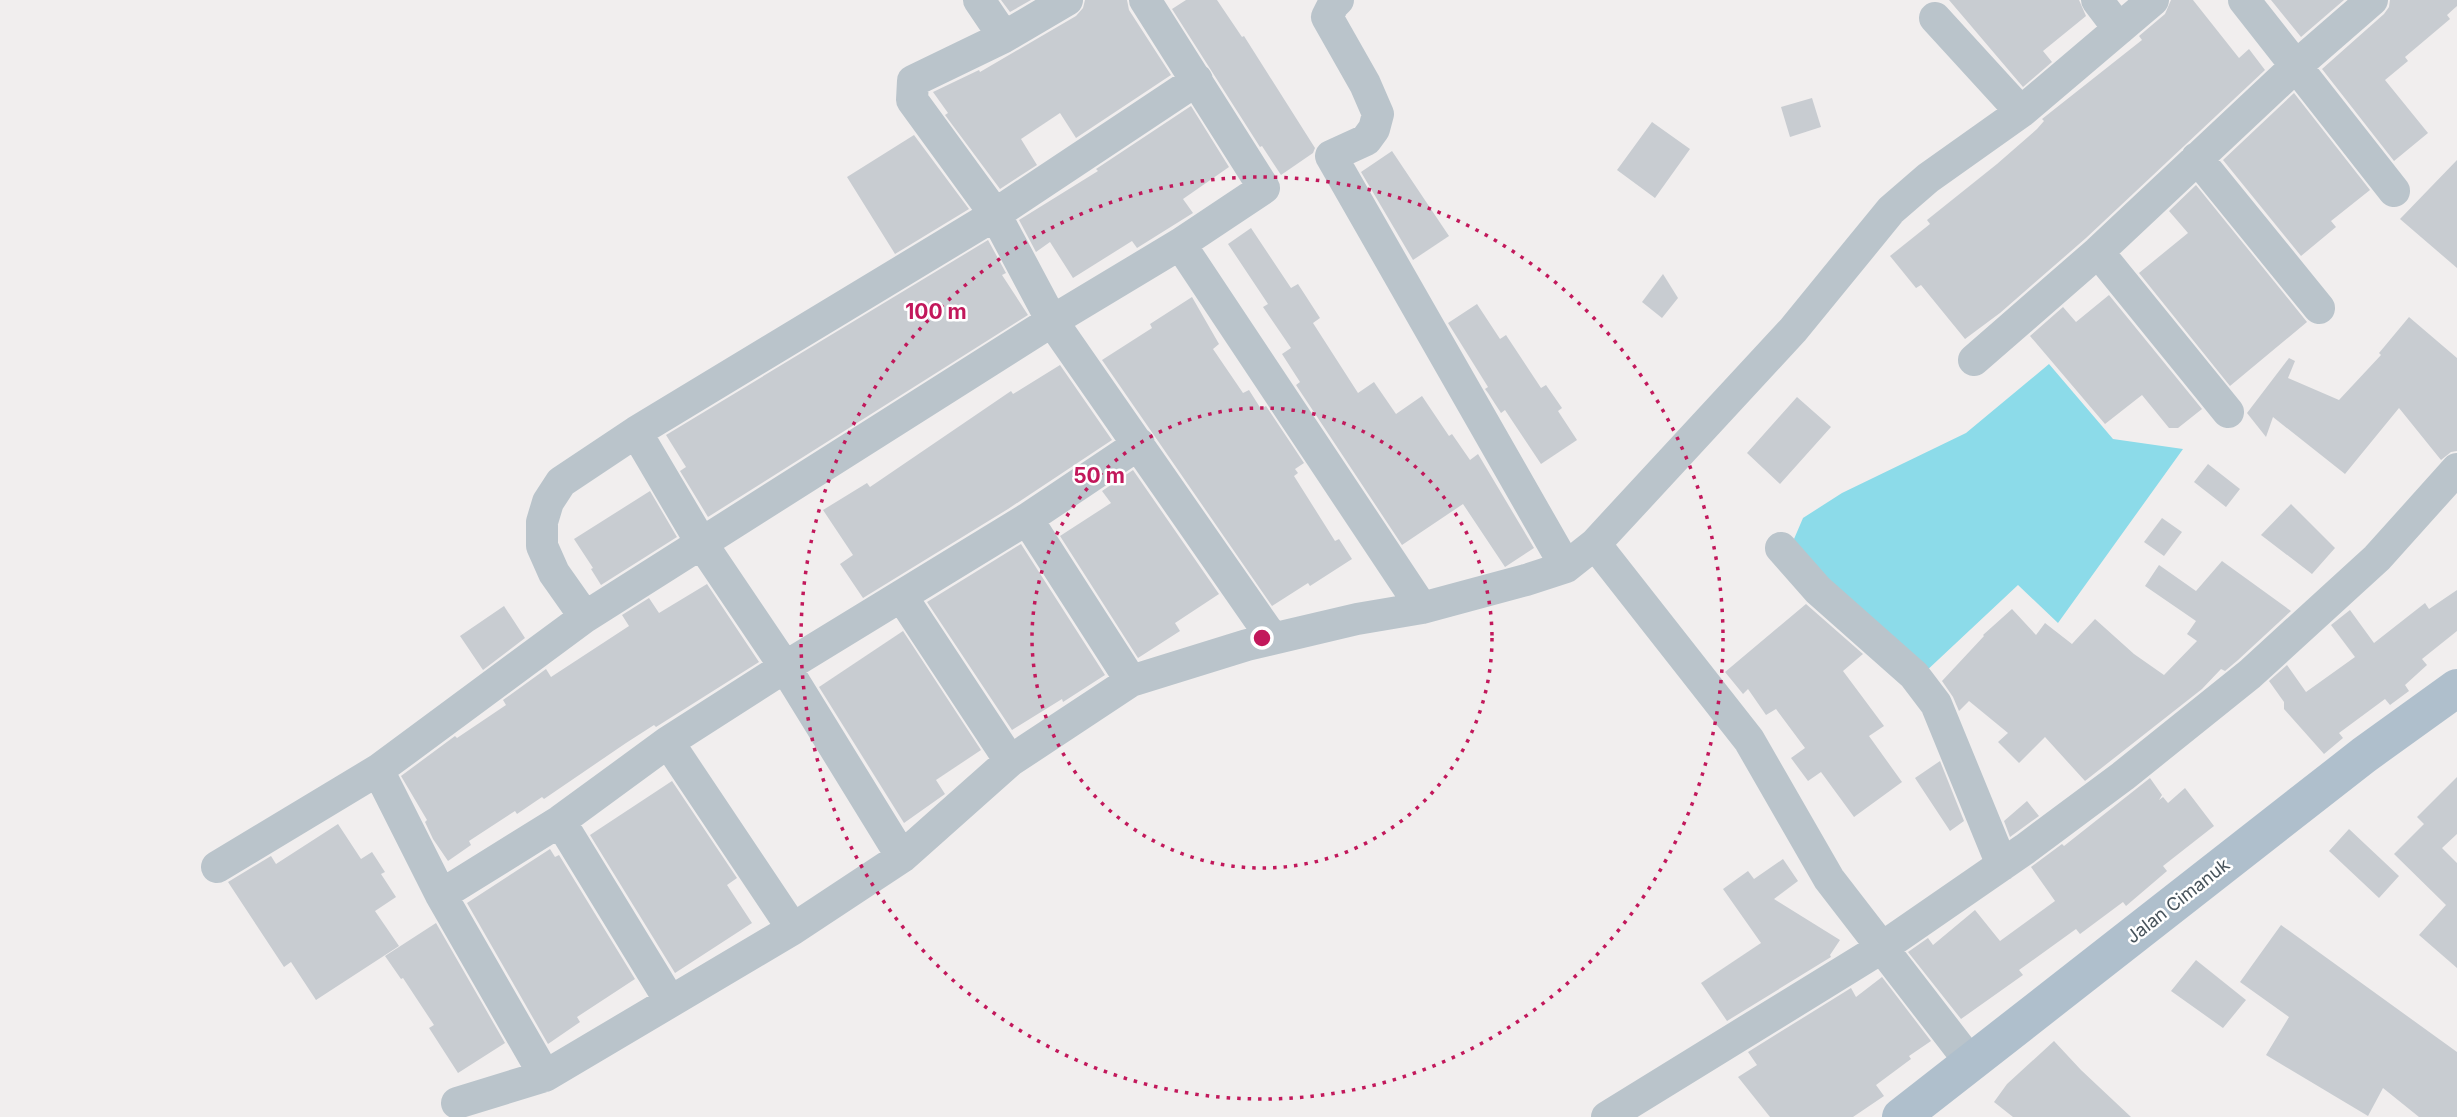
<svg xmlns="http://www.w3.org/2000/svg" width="2457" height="1117" viewBox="0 0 2457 1117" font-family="Inter,sans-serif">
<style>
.water{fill:#8cdbe9}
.building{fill:#c8ccd1}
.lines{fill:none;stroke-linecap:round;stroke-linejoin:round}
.street{stroke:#bac4cb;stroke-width:32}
.primary{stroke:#afbfcc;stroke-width:38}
.ring{fill:none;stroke:#c2185b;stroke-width:3.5;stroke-dasharray:3.5 7}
.labels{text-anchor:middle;stroke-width:5;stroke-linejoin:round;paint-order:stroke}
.street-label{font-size:18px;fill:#47535b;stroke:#fff}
.centre{fill:#c2185b;stroke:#fff;stroke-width:3.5}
.ring-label{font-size:21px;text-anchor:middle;font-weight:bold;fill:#c2185b;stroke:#fff;stroke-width:5;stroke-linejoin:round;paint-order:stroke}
</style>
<rect width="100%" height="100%" fill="#f1eeee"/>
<path class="water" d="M 2049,364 L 2113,439 L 2183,449 L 2058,623 L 2018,585 L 1923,674 L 1801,557 L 1794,539 L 1803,518 L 1842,493 L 1966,433 Z"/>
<path class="building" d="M 1001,0 L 1031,0 L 1010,12 Z
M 1085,0 L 1127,0 L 1129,10 L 1171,75 L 1076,138 L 1060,113 L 1021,139 L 1037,165 L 1000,189 L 945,115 L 948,113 L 933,92 L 979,70 L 980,72 L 1076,16 L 1083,8 Z
M 1186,0 L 1217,0 L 1242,37 L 1244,36 L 1315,148 L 1313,153 L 1281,175 L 1262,146 L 1260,147 L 1172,9 Z
M 1949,0 L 2079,0 L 2086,16 L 2043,51 L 2052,62 L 2023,87 Z
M 2171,0 L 2193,0 L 2239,58 L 2249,49 L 2265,70 L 2086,238 L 2000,313 L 1965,339 L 1921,285 L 1916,288 L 1890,256 L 1930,224 L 1927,220 L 1997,164 L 2037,129 L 2044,121 L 2042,119 L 2142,40 L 2139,36 L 2165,14 Z
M 2271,0 L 2344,0 L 2301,37 Z
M 2390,0 L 2457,0 L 2457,6 L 2447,15 L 2450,19 L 2405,57 L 2408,61 L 2385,80 L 2428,133 L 2394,161 L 2322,69 L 2384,14 L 2389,7 Z
M 2294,93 L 2370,190 L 2331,221 L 2336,227 L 2301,256 L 2223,160 Z
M 1812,98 L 1821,127 L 1790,137 L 1781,107 Z
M 1191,106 L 1229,167 L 1183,199 L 1193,213 L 1137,248 L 1132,241 L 1073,278 L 1050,242 L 1036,252 L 1019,220 L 1098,171 L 1096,169 Z
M 1652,122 L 1690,149 L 1655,198 L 1617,170 Z
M 914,135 L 969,209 L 895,254 L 847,177 Z
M 1392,151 L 1449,236 L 1413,260 L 1361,172 Z
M 2457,160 L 2457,268 L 2400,219 Z
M 2196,185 L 2307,322 L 2230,386 L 2139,273 L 2188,233 L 2169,211 Z
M 1251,228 L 1291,288 L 1298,284 L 1320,318 L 1313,323 L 1358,393 L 1374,382 L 1396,414 L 1422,396 L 1449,436 L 1452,434 L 1470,460 L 1478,454 L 1534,548 L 1505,567 L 1463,504 L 1402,545 L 1296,385 L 1300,382 L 1282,354 L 1291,348 L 1263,307 L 1268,304 L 1228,244 Z
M 988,240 L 1006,273 L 1002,275 L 1028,315 L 708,517 L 680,471 L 686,467 L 666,435 Z
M 1663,274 L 1678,298 L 1662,318 L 1642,302 Z
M 2109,295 L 2202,409 L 2178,428 L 2169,428 L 2142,395 L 2105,424 L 2030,336 L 2063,307 L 2076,322 Z
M 1192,297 L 1219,344 L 1213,349 L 1243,393 L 1249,390 L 1261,409 L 1266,406 L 1304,463 L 1295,469 L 1298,473 L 1294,476 L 1335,541 L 1339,539 L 1352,559 L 1310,586 L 1308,583 L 1272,606 L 1102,360 L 1152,328 L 1150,324 Z
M 1477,304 L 1500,339 L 1506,335 L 1541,388 L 1546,385 L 1562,408 L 1558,411 L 1577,440 L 1541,464 L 1505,410 L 1501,413 L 1488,393 L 1485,389 L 1488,387 L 1448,323 Z
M 2409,317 L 2457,358 L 2457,451 L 2451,452 L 2441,460 L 2399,408 L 2345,474 L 2273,417 L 2266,437 L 2247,413 L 2289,358 L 2295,361 L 2288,378 L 2339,400 L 2381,355 L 2379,353 Z
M 1060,365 L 1112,440 L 1008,509 L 863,598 L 840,564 L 853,555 L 823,510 L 867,483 L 870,487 L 1011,391 L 1013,394 Z
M 1797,397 L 1831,427 L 1780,484 L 1747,453 Z
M 2208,464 L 2240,489 L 2226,507 L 2194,482 Z
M 1133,470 L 1219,594 L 1175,623 L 1180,631 L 1138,658 L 1060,536 L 1111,503 L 1102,491 Z
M 650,491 L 677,537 L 601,585 L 591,569 L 593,568 L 574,539 Z
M 2291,504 L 2335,548 L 2312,574 L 2261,535 Z
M 2162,518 L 2182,532 L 2164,556 L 2144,542 Z
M 1021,544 L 1105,675 L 1063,702 L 1062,699 L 1012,730 L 927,602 Z
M 2222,561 L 2291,611 L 2238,660 L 2225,671 L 2221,669 L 2202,689 L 2085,781 L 2045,737 L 2019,763 L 1998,742 L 2008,733 L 1969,701 L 1959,711 L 1953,697 L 1942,681 L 1984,636 L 1983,635 L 2012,609 L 2036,635 L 2045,623 L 2072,644 L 2095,619 L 2134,654 L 2164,675 L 2197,641 L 2187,634 L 2196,621 L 2145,586 L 2159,565 L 2196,591 Z
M 707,584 L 759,662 L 656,727 L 654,725 L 626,743 L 544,799 L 542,797 L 517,814 L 515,811 L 469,841 L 471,845 L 448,861 L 433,839 L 425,822 L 427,820 L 401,776 L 455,736 L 457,738 L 506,705 L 503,700 L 546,669 L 551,677 L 629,626 L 622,615 L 649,598 L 659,613 Z
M 2457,590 L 2457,631 L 2422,659 L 2427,665 L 2405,685 L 2409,691 L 2390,705 L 2385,699 L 2339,733 L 2343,738 L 2324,754 L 2284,709 L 2284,702 L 2269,681 L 2287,665 L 2306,692 L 2355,657 L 2331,625 L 2350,610 L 2374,643 L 2425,603 L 2429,609 Z
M 1806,604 L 1863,654 L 1843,671 L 1884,726 L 1869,736 L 1902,782 L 1854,817 L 1821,772 L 1808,781 L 1791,758 L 1805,748 L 1776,709 L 1766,715 L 1748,689 L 1743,694 L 1725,672 Z
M 504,606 L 525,638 L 483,670 L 460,636 Z
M 903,631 L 981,750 L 936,780 L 945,794 L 904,823 L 819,687 Z
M 1940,761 L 1964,821 L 1950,831 L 1915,778 Z
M 2457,777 L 2457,834 L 2442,848 L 2457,863 L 2457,968 L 2419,935 L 2446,905 L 2394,854 L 2424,824 L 2417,817 Z
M 2150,778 L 2162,795 L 2159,800 L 2163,797 L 2168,803 L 2185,788 L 2214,826 L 2163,866 L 2167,871 L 2126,906 L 2123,902 L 2080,934 L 2076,929 L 2019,970 L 2023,975 L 1961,1019 L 1908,952 L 1928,938 L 1933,945 L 1975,910 L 2000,941 L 2055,901 L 2031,867 L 2062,844 L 2064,846 Z
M 672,781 L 737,878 L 727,885 L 752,923 L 675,973 L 590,835 Z
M 2027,801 L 2039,816 L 2010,837 L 2004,821 Z
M 338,824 L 361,859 L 372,852 L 385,872 L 381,874 L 396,897 L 375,911 L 399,946 L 316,1000 L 291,962 L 284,967 L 228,882 L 271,856 L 276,864 Z
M 2349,829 L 2399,876 L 2379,898 L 2329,851 Z
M 550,849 L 555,857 L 559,855 L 635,979 L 577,1017 L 580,1022 L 548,1044 L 467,903 Z
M 1783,859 L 1798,881 L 1774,899 L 1840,940 L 1830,955 L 1831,957 L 1727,1021 L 1701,983 L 1761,943 L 1723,889 L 1748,871 L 1754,879 Z
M 436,923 L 505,1043 L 458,1073 L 429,1028 L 434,1025 L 403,978 L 401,979 L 385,956 Z
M 2281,925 L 2457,1052 L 2457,1117 L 2419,1117 L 2383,1088 L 2368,1116 L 2266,1055 L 2289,1017 L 2240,982 Z
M 2196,960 L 2246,1000 L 2223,1028 L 2171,991 Z
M 1882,977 L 1931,1041 L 1909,1056 L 1911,1059 L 1876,1085 L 1884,1096 L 1853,1117 L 1770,1117 L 1738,1077 L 1757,1065 L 1748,1052 L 1851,988 L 1856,997 Z
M 2054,1041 L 2081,1070 L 2131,1117 L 2013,1117 L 1994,1102 L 2007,1084 Z"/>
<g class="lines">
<path class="street" d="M 979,0 L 1004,37
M 1067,0 L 1004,37 L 913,81 L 912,100 L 995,214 L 1052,321 L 1273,639
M 1338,0 L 1333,5 L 1327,17 L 1365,84 L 1378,114 L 1374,129 L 1366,140 L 1331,156 L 1566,567
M 2097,0 L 2119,29
M 2244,0 L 2394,191
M 1935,18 L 2021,112
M 2197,158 L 2319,308
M 1180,244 L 1422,608
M 2098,252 L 2228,412
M 1974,360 L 2098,252 L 2295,67 L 2372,0
M 636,432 L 702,544 L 785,667 L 902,857
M 1027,519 L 1131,681
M 1595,544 L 1749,740 L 1829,879 L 1971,1063
M 1781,548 L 1818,590 L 1914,675 L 1936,704 L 2002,865
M 902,597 L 1010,761
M 585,617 L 554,573 L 542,546 L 542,522 L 548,502 L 561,482 L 636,432 L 988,219 L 1197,80
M 668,742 L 793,929
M 378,770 L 441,895 L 545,1076
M 560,821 L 670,1001
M 217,867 L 378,770 L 585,617 L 1052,321 L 1180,244 L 1264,188 L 1145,0
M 441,895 L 560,821 L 668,742 L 785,667 L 1027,519 L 1139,444
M 457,1103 L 545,1076 L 793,929 L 902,857 L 1010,761 L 1131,681 L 1247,645 L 1357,619 L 1422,608 L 1526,580 L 1566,567 L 1595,544 L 1793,330 L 1891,210 L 1928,178 L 2021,112 L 2153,0
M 1607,1117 L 1883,947 L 2025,849 L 2123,776 L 2250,674 L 2377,558 L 2457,469"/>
<path class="primary" d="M 1901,1117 L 2364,755 L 2457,688"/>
</g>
<g class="ring">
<circle cx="1262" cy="638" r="230"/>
<circle cx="1262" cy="638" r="461"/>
</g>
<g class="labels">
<g class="street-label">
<text transform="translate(2178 901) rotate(-38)" y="6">Jalan Cimanuk</text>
</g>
</g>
<circle cx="1262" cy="638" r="10" class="centre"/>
<g class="ring-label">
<text x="936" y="319">100 m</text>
<text x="1099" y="483">50 m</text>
</g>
</svg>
